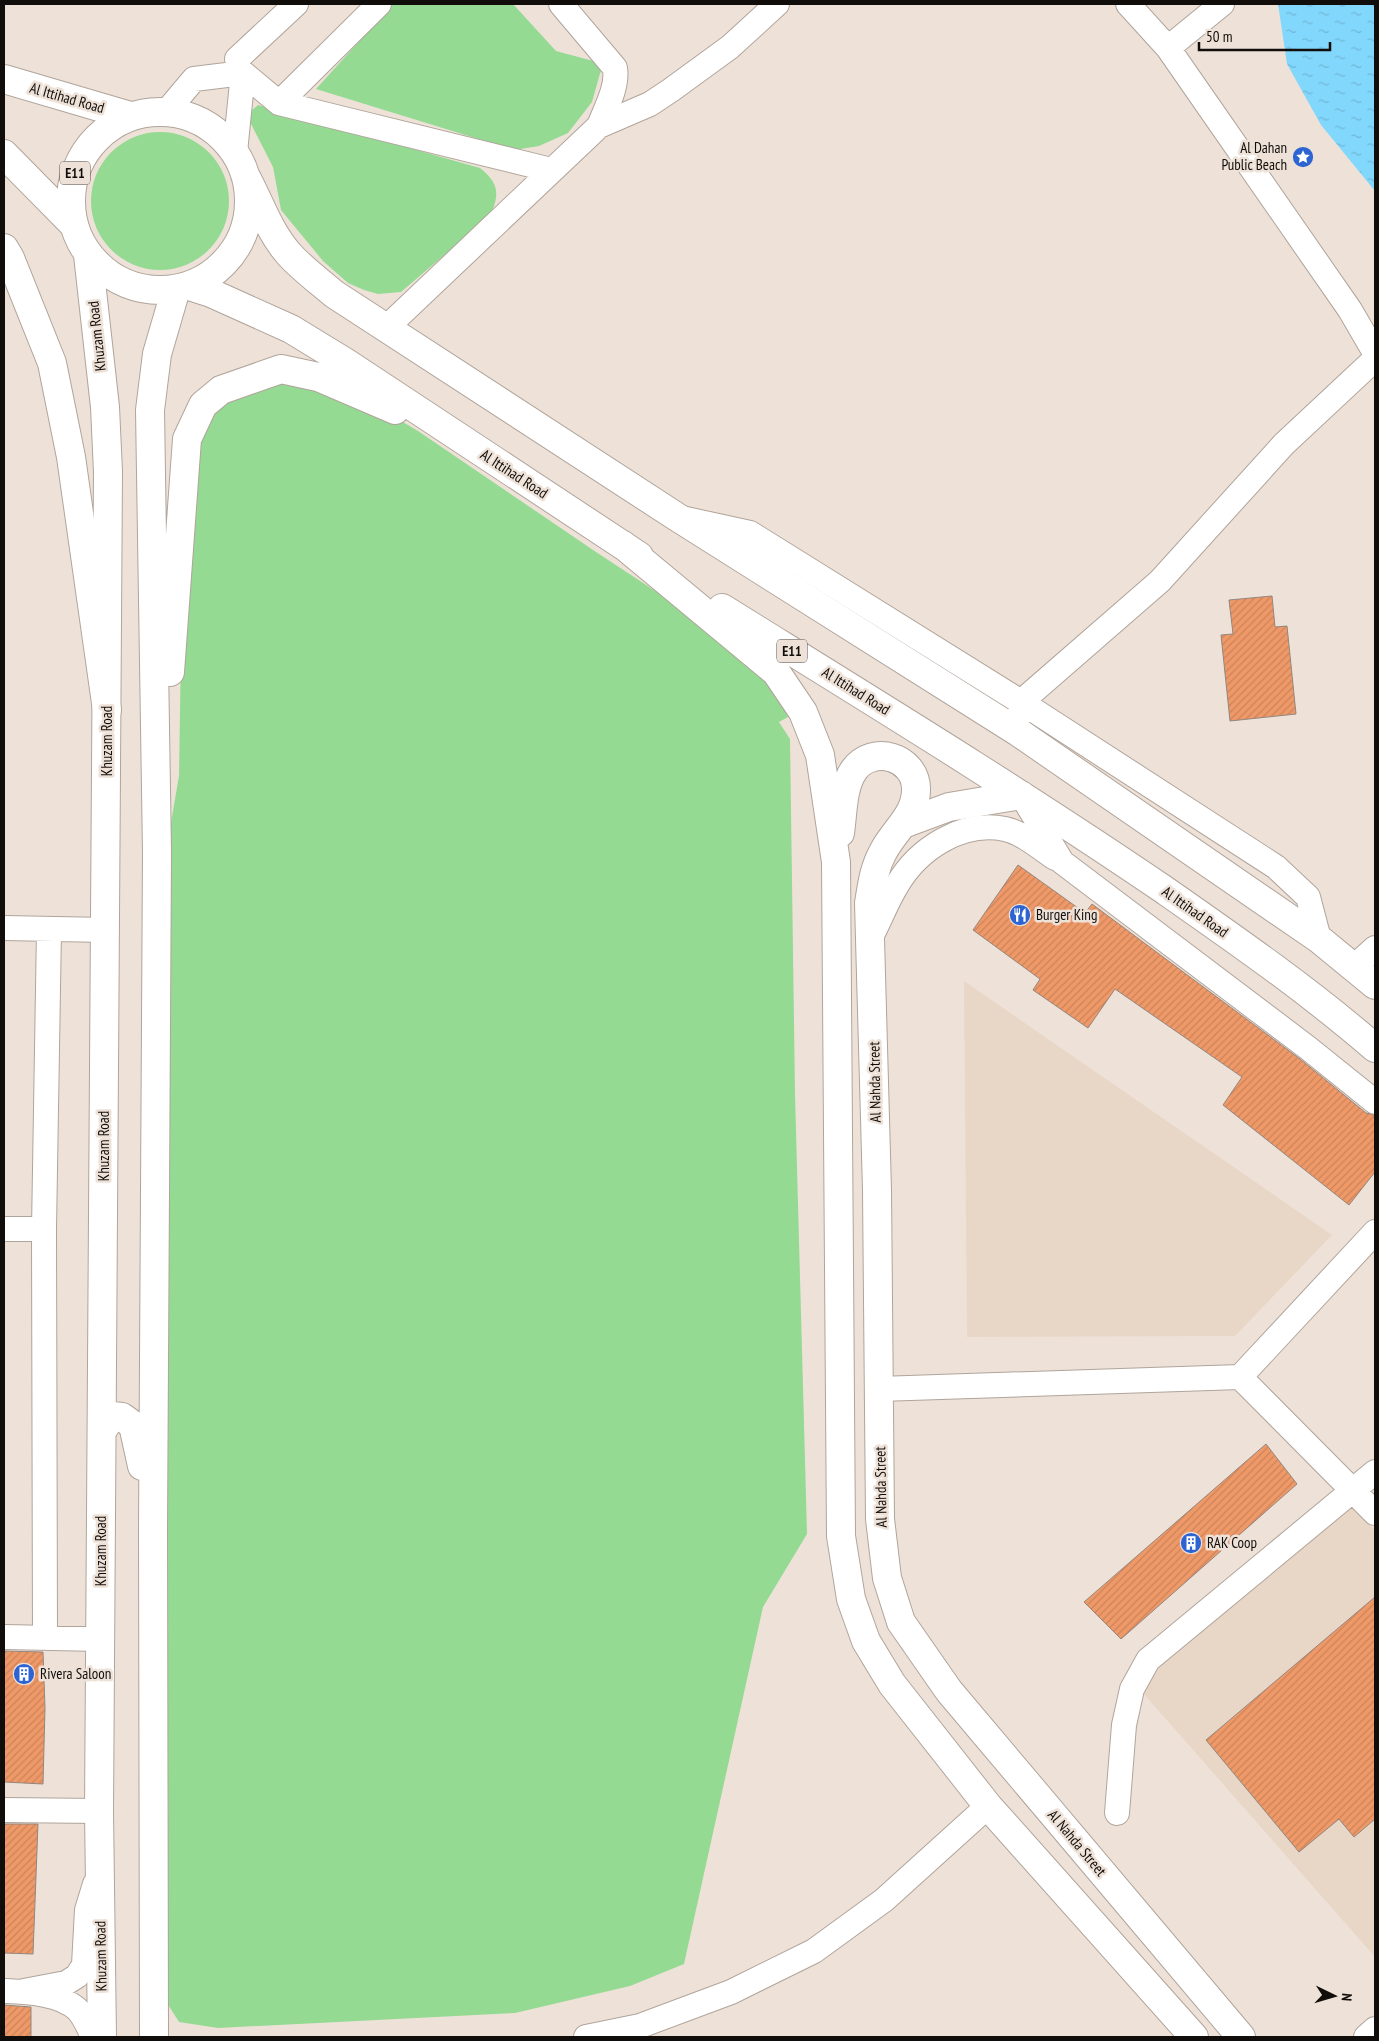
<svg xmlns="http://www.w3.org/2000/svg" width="1379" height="2041" viewBox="0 0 1379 2041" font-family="'PT Sans Narrow',sans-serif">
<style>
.built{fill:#e8d6c7}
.green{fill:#94da93}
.water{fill:url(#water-ripples)}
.building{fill:url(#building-hatch);stroke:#93867f}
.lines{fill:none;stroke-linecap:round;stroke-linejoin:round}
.minor-casing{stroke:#b0a49b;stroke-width:26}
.major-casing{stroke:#b0a49b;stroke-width:30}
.highway-casing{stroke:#b0a49b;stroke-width:30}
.minor{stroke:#fff;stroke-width:24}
.major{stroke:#fff;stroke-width:28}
.highway{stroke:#fff;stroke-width:28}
.labels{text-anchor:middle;stroke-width:5;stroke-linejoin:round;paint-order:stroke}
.shield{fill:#eee2d8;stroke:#534d48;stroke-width:1}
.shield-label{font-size:14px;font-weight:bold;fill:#110d0a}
.street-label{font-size:15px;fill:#110d0a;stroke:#eee2d8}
.poi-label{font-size:15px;fill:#110d0a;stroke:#eee2d8;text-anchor:start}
</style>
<defs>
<pattern id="water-ripples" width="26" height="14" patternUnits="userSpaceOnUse" patternTransform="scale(1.25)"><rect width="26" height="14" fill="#82d7fc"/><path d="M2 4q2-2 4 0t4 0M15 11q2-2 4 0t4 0" fill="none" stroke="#6fb7d7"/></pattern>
<pattern id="building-hatch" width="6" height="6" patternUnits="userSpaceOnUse" patternTransform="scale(1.25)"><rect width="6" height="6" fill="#ef9968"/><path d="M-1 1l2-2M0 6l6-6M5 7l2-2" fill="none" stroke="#cc8359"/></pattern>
</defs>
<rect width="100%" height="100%" fill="#eee2d8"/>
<path class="built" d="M 964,981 L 1332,1235 L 1235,1336 L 967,1337 Z
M 1352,1503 L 1375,1531 L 1375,1957 L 1143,1693 L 1144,1678 Z"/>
<path class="green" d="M 393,4 L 513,4 L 556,51 L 597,62 L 601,70 L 592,102 L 568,133 L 539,146 L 514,150 L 316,89 Z
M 258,105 L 480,168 C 499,183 500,194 490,216 L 401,292 L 378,294 L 364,290 L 348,283 L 323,261 L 281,210 L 273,167 L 249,120 L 251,111 Z
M91 201a69 69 0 1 1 138 0a69 69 0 1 1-138 0Z
M 235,376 L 329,378 L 418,431 L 596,552 L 739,646 L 782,703 L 788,717 L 779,722 L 790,739 L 795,1093 L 807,1534 L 763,1607 L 684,1964 L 630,1986 L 515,2013 L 218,2028 L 179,2022 L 167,2003 L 164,1822 L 170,1049 L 169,834 L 179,776 L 184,456 Z"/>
<path class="water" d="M 1278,4 L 1375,4 L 1375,191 L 1321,125 L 1287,64 Z"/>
<path class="building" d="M 1272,596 L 1275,627 L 1287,626 L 1296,714 L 1230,721 L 1221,635 L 1233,634 L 1229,600 Z
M 1018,865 L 1085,913 L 1092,904 L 1300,1059 L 1366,1113 L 1375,1115 L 1375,1172 L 1349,1205 L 1223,1105 L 1242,1077 L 1115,989 L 1088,1028 L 1033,990 L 1040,979 L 973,930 Z
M 1266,1444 L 1297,1484 L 1121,1639 L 1084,1602 Z
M 1375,1597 L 1375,1819 L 1354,1837 L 1339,1819 L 1299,1852 L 1206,1740 Z
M 4,1651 L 43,1652 L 45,1708 L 43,1784 L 4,1782 Z
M 4,1824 L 38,1824 L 33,1954 L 4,1953 Z
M 4,2005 L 31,2007 L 31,2037 L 4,2037 Z"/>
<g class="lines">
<g class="minor-casing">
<path id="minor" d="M 1128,4 L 1168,48 L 1350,310 L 1375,353
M 1168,48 L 1222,4
M 237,59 L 296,4
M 279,103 L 379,4
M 167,111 L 194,79 L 243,73 L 279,103 L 551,170
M 599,126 L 650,104 L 671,90 L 730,47 L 777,4
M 235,152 L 243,73
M 386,328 L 599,126 C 606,108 618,87 615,68 L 561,4
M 686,519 L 750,533 L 1021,702 L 1276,867 L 1308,897 L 1319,939
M 1019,716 L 1021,702 L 1160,581 L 1284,444 L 1375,359
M 1022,796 L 1062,862 L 1308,1048 L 1375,1102
M 4,928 L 106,930
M 871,937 C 880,920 887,901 897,885 C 918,849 962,820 1005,829 C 1023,833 1040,848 1055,858
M 1354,967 L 1375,948
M 4,1229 L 44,1229 L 45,1638
M 44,1229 L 49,929
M 1240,1377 L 1375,1513
M 879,1389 L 1240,1377 L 1375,1232
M 4,1637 L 100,1639
M 4,1810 L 99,1811
M 1117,1813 L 1124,1725 L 1132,1689 L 1148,1660 L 1375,1472
M 4,1991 C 27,1992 60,1993 78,2010 C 85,2018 89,2028 93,2037
M 24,1991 L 66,1983 L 77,1976 L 84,1965 L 87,1910 L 95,1884
M 586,2037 L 640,2026 L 731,1992 L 814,1951 L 884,1900 L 988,1806
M 1366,2037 L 1375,2029"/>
</g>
<g class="major-casing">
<path id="major" d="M71 201a89 89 0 1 1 178 0a89 89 0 1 1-178 0Z
M 245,175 C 259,200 268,230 288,253 C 301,268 319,281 334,294 L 677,517 L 1018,732 L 1319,939 L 1375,985
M 88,255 L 105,407 L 108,472 L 99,1811 L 102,2037
M 189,286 L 211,293 L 291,329 L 345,362 L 639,556
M 623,545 L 776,672 L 803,712 L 820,755 L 836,862 L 841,1536 L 851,1599 L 866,1641 L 892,1684 L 988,1806 L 1194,2037
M 722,608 C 870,700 1019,791 1163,889 C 1236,940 1308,990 1375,1048
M 170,672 L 187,439 L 203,405 L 221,390 L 281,369 L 318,377 L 395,410
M 906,823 L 949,807 L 1021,795
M 840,833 C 843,813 842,787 854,770 C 873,744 915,757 916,788 C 917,815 894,830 883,852 C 874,868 872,885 869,903 L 877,1190 L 880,1519 L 887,1578 L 901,1622 L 949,1691 L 1241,2037
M 102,1431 L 112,1416 L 122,1417 L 133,1425 L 142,1466
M 154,2037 L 153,1529 L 157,853 L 150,410 L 157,354 L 176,289"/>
</g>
<g class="highway-casing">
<path id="highway" d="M 4,79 L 130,116
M 4,154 L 73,224
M 4,248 L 10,258 L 52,363 L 71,457 L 107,710"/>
</g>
<use href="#minor" class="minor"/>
<use href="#major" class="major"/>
<use href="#highway" class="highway"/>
</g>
<defs>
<g id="sight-disc" transform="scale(1.125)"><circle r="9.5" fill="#2d64d2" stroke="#eee2d8"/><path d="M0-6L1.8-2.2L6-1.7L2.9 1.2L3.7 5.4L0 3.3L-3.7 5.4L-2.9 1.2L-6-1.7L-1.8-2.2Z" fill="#fff"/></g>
<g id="restaurant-disc" transform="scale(1.125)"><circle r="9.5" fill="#2d64d2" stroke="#eee2d8"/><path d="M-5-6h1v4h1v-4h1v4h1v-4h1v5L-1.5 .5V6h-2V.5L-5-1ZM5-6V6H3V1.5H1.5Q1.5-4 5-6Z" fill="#fff"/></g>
<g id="building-disc" transform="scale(1.125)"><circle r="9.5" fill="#2d64d2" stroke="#eee2d8"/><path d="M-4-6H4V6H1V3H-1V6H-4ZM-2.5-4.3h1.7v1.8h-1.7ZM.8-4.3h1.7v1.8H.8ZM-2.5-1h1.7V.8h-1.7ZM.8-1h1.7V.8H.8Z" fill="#fff"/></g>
</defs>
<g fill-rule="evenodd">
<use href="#sight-disc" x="1303" y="157"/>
<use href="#restaurant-disc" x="1020" y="915"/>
<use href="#building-disc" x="1191" y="1543"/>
<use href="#building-disc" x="24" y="1674"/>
</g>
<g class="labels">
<g class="shield">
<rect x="60" y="161.5" width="30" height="23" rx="4"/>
<rect x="777" y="639.5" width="30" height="23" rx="4"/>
</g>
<g class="shield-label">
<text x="75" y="178">E11</text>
<text x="792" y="656">E11</text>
</g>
<g class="street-label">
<text transform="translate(67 98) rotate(16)" y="5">Al Ittihad Road</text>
<text transform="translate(97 336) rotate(-96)" y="5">Khuzam Road</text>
<text transform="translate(514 474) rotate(33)" y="5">Al Ittihad Road</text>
<text transform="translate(856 691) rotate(32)" y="5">Al Ittihad Road</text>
<text transform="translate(107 741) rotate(-90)" y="5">Khuzam Road</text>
<text transform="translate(1195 912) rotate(35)" y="5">Al Ittihad Road</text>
<text transform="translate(875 1082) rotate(-91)" y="5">Al Nahda Street</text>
<text transform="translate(104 1146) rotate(-90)" y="5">Khuzam Road</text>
<text transform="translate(881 1487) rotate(-91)" y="5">Al Nahda Street</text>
<text transform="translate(101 1551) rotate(-90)" y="5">Khuzam Road</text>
<text transform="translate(1077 1843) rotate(50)" y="5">Al Nahda Street</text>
<text transform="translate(101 1956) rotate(-91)" y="5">Khuzam Road</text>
</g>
<g class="poi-label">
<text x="1287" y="153" text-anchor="end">Al Dahan<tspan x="1287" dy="17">Public Beach</tspan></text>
<text x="1036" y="920">Burger King</text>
<text x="1207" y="1548">RAK Coop</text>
<text x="40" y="1679">Rivera Saloon</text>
</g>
</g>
<rect width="1379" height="2041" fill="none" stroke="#110d0a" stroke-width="10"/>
<g transform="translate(1334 1996) rotate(95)" stroke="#eee2d8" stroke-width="4" paint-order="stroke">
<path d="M0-4L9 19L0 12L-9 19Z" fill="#110d0a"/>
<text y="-8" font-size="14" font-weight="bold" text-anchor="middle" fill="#110d0a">N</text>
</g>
<path d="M1199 42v8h131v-8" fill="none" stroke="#110d0a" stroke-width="2.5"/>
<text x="1206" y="42" font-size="15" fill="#110d0a" stroke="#eee2d8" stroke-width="4" paint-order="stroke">50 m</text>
</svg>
